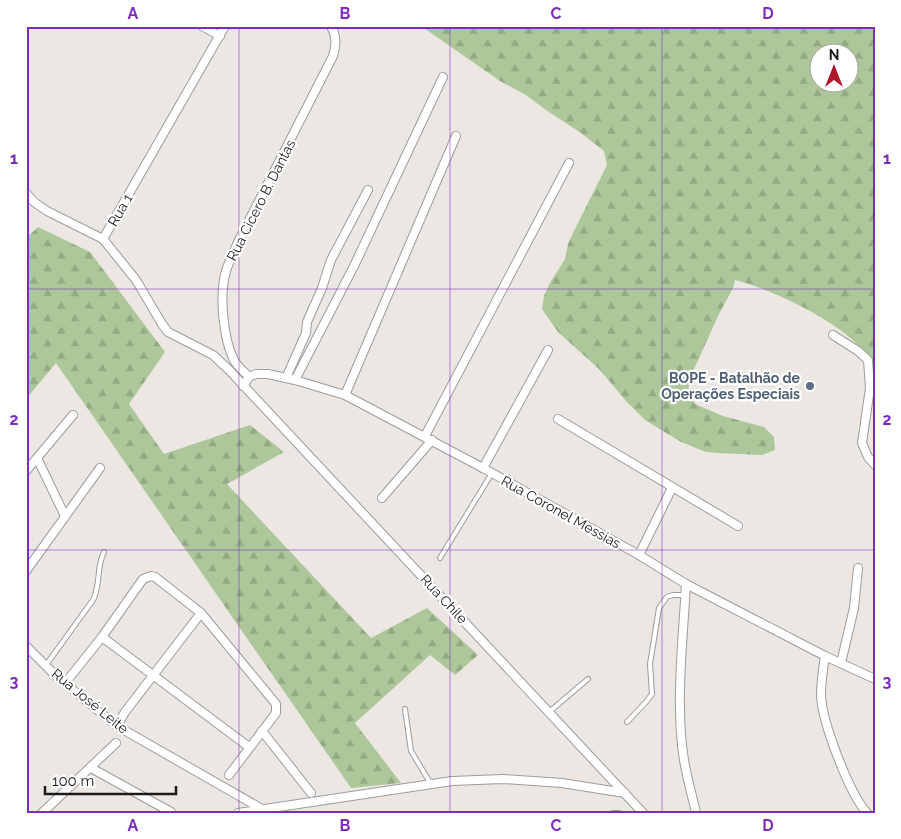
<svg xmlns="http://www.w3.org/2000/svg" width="901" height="839" font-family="Raleway,sans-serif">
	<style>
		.forest { fill: url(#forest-firs); fill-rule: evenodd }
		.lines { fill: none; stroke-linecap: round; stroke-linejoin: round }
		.lane-casing { stroke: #9c9c9c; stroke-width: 6 }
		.street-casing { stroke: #9c9c9c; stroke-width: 10 }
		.lane { stroke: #fff; stroke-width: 4 }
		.street { stroke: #fff; stroke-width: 8 }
		.grid { fill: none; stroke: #7b2cbf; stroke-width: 1; stroke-opacity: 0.55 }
		.service-dot { fill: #5c6f8a; stroke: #fff; stroke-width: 2 }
		.labels { text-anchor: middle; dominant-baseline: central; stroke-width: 4.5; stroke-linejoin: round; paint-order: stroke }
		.street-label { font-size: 14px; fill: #1b1b1b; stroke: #fff }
		.service-label { font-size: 14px; font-weight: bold; fill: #4e5e75; stroke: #fff; text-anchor: end }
		.neatline { fill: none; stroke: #7b2cbf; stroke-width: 2 }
		.grid-label { font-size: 16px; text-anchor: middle; font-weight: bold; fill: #7b2cbf }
	</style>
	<defs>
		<pattern id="forest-firs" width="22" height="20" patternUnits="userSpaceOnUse" patternTransform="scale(1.25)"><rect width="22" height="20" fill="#adc79a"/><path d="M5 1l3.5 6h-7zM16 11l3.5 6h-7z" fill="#94aa84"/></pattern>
	</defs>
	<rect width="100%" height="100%" fill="#ece7e2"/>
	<!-- forest -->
	<g class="forest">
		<path d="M421,26H875V374C872,366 870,357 863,350C838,321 772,289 735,280L733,288L719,314L690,378L688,392L695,404L723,416L764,427L774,437L775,450L762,455L720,453L706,452L681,442L645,420L626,401L599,369L558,332L542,309L544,296L550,283L565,259L568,244L574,231L607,165L604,151L581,133L546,110L526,95L500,81ZM818,52H848V82H818Z"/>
		<path d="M38,227L90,252L165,352L129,404L164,454L250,425L284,452L227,484L371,638L427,608L478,655L455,675L430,655L355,723L401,783L351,788L56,363L26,399V238Z"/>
	</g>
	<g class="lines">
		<!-- lane casing -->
		<g class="lane-casing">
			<g id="lane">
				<path d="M440,558L492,473"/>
				<path d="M46,665L93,600C101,585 96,567 104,552"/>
				<path d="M405,709L411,751L431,784"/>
				<path d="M549,712L588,679"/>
				<path d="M627,722L646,702L652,694L650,664L659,608L667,597L673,595H686"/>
				<path d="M613,813H619"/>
			</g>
		</g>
		<!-- street casing -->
		<g class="street-casing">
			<g id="street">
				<path d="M202,26L220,36"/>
				<path d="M26,193L34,202L47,211L103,239L136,280L162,324L168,332L213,355L229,370L643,813"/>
				<path d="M103,239L225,26"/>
				<path d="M833,335L858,351L868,360L870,388L862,443L868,457L875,465"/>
				<path d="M249,377C244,372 237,366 234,360C223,339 219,294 226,271C229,261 234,252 238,242L333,56C336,45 337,37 331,26"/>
				<path d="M286,378L306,333L307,322L322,288L331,260L368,190"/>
				<path d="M295,380L354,266L443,77"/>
				<path d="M243,386L249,377L256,374H268L295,380L345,395L483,468L639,555L686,584L825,656L875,679"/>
				<path d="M345,395L456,136"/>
				<path d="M558,419L738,526"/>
				<path d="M425,436L569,163"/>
				<path d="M37,458L65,516"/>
				<path d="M483,468L548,350"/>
				<path d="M26,471L73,415"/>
				<path d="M382,498L432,440"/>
				<path d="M639,555L672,488"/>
				<path d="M26,571L100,468"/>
				<path d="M686,584C683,640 675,705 684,760C687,778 692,795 696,813"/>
				<path d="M102,637L249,747"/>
				<path d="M26,646L57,677L117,726L262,809"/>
				<path d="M825,656C823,669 821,682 821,695C822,722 849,793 867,813"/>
				<path d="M841,663L854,608L858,568"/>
				<path d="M70,677L102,637L143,579L151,576L155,577L201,613L276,704V713L229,775"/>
				<path d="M117,726L125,712L201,613"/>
				<path d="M262,731L311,793"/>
				<path d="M91,768L171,812"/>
				<path d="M42,813L116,743"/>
				<path d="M238,813L452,781L503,779L562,783L625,793"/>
			</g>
		</g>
		<!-- lane -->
		<use href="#lane" class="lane"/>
		<!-- street -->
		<use href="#street" class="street"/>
	</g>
	<!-- grid -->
	<path class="grid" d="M239,26V813M450,26V813M662,26V813M26,289H875M26,550H875"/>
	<!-- markers -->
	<circle class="service-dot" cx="810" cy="386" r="5"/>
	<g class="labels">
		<!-- street labels -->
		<g class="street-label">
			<text transform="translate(261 200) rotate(-63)">Rua Cicero B. Dantas</text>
			<text transform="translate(120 210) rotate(-60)">Rua 1</text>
			<text transform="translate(561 512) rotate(29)">Rua Coronel Messias</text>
			<text transform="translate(444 599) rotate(47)">Rua Chile</text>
			<text transform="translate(90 701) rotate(39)">Rua José Leite</text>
		</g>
		<!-- service labels -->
		<g class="service-label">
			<text x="800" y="378">BOPE - Batalhão de<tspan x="800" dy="16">Operações Especiais</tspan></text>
		</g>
	</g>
	<!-- border -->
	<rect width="901" height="839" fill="none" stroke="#ffffff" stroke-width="55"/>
	<!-- north arrow -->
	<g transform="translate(834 68)"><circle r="24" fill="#ffffff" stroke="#a4a4a4"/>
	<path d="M0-4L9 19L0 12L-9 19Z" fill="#b21429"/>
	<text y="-8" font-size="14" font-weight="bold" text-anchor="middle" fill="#1b1b1b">N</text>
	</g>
	<!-- scale -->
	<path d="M45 786v8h131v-8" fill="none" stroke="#1b1b1b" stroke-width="2.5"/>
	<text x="52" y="786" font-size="15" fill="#1b1b1b" stroke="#ffffff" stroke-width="4" paint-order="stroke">100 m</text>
	<rect x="28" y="28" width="846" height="784" class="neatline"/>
	<g class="grid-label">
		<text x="133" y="19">A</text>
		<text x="345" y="19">B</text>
		<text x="556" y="19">C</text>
		<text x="768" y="19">D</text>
		<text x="14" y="164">1</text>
		<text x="887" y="164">1</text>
		<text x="14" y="425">2</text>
		<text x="887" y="425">2</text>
		<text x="14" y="687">3</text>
		<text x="887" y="687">3</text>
		<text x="133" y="831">A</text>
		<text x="345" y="831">B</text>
		<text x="556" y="831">C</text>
		<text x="768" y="831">D</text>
	</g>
</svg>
